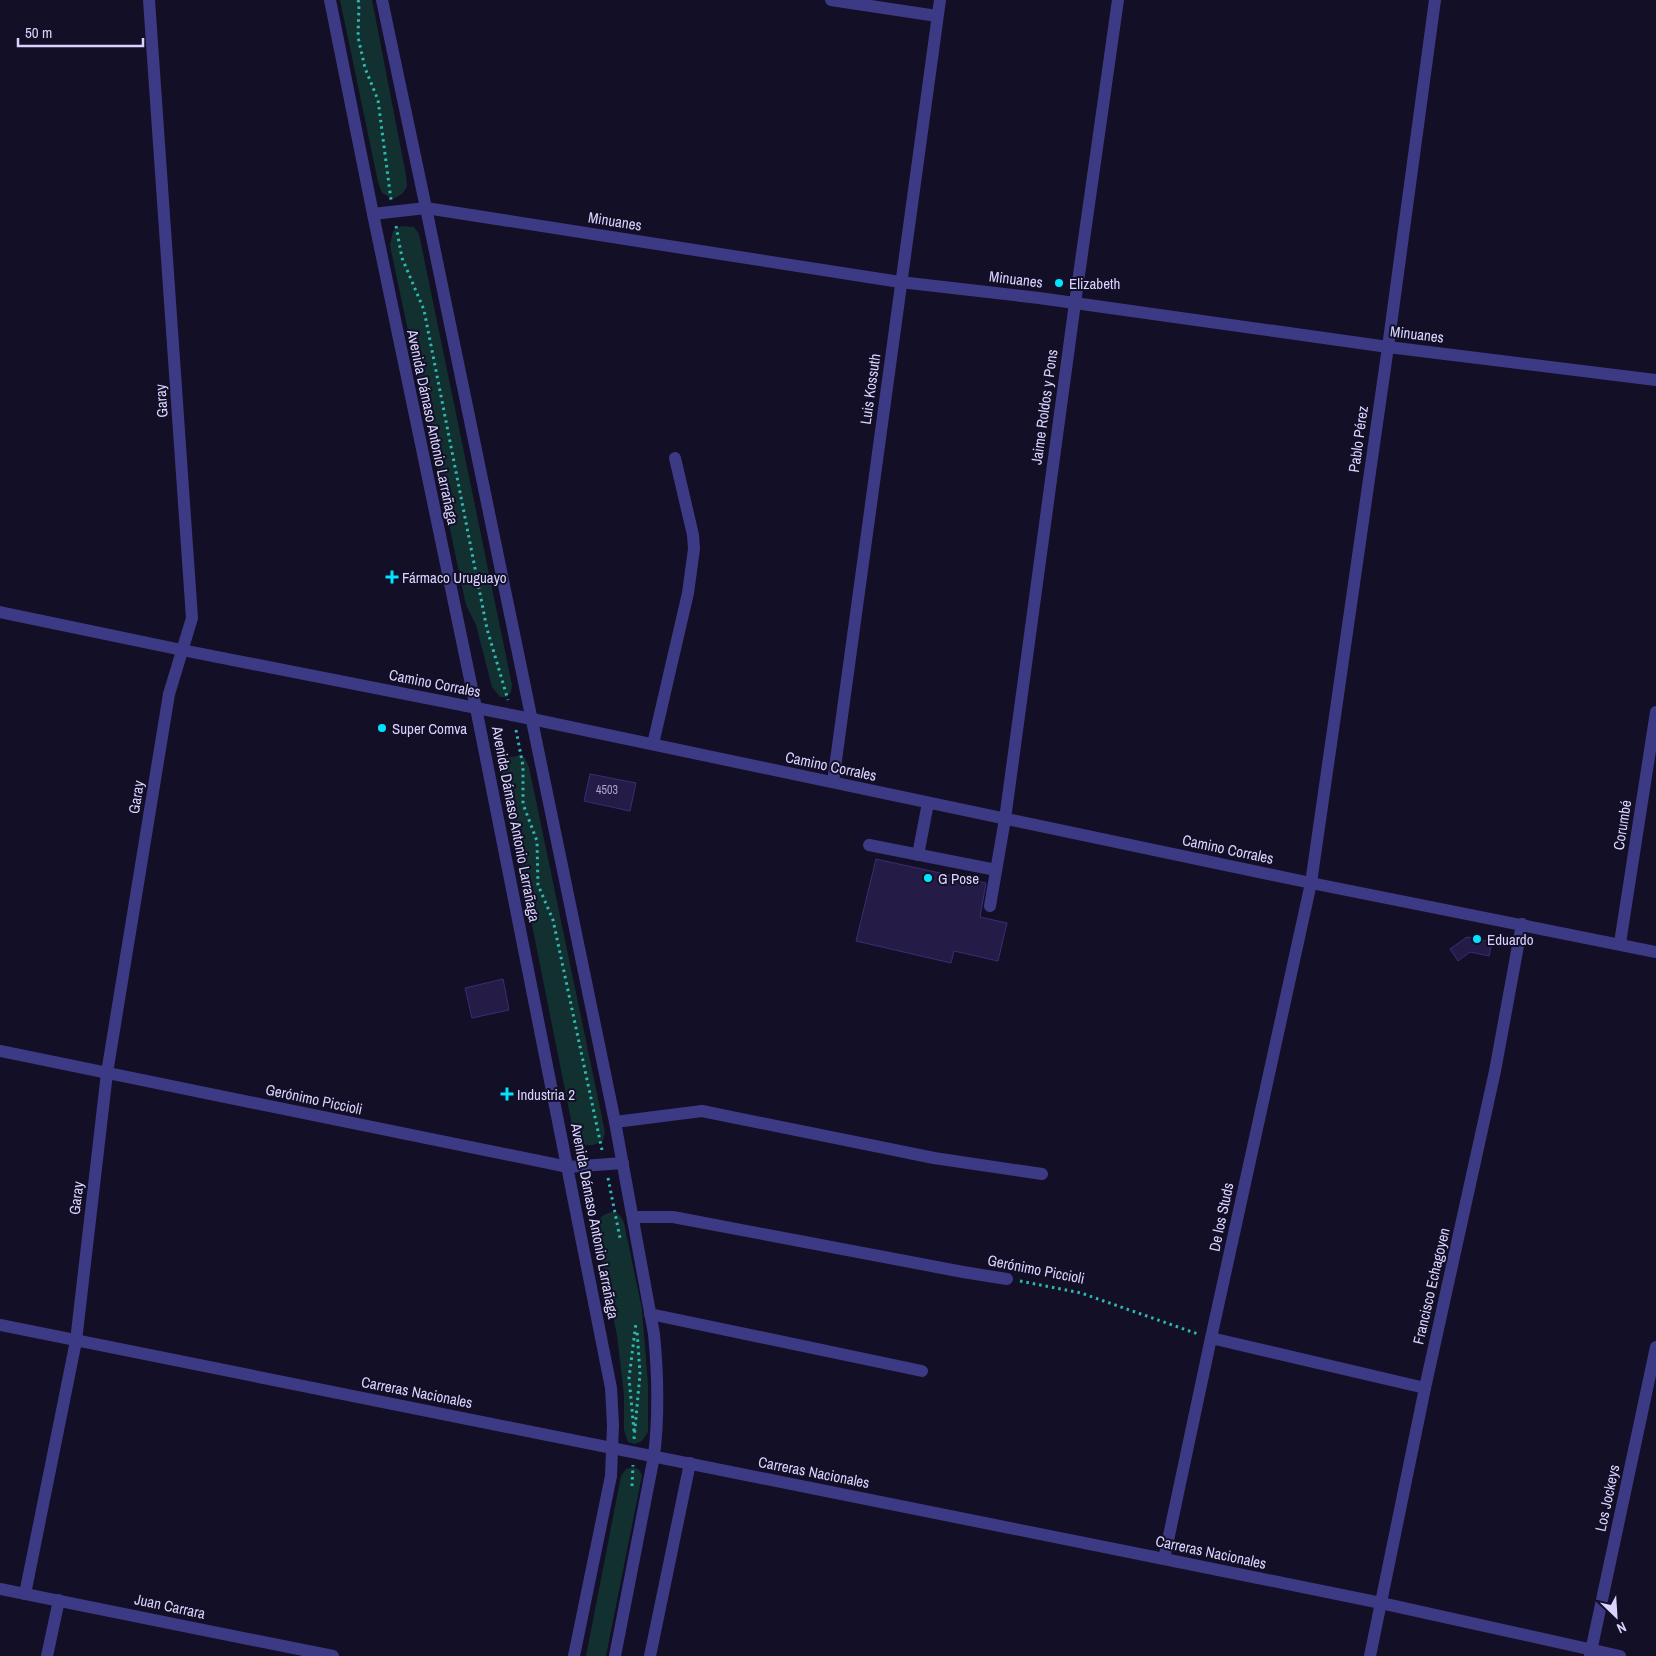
<svg xmlns="http://www.w3.org/2000/svg" width="1656" height="1656" font-family="'Archivo Narrow',sans-serif">
	<style>
		.green { fill: #12302f }
		.building { fill: #241b47; stroke: #3b2d73 }
		.lines { fill: none; stroke-linecap: round; stroke-linejoin: round }
		.path { stroke: #2fb8b0; stroke-width: 3; stroke-dasharray: 2.5 4; stroke-linecap: butt }
		.minor { stroke: #3d3a85; stroke-width: 12 }
		.poi-dot { fill: #00e5ff; stroke: #130f26; stroke-width: 2 }
		.labels { text-anchor: middle; dominant-baseline: central; stroke-width: 4; stroke-linejoin: round; paint-order: stroke }
		.number-label { font-size: 12px; fill: #aca6d1 }
		.street-label { font-size: 15px; fill: #d9d4ff; stroke: #130f26 }
		.poi-label { font-size: 15px; fill: #d9d4ff; stroke: #130f26; text-anchor: start }
	</style>
	<rect width="100%" height="100%" fill="#130f26"/>
	<!-- green -->
	<g class="green">
		<path d="M340,0H372L406,175L407,187L402,194L393,199L382,193L378,182Z"/>
		<path d="M401,226L414,227L419,234L512,685L511,692L507,697H500L492,687L476,625L466,605L392,255L390,245L393,231Z"/>
		<path d="M521,755L525,758L529,767L605,1132L603,1141C592,1147 580,1148 574,1135L500,765L501,761L507,758Z"/>
		<path d="M611,1212C619,1212 621,1216 624,1223L642,1309L648,1384V1432L642,1441L635,1444L628,1442L624,1430V1395L617,1335L595,1229C597,1219 602,1215 611,1212Z"/>
		<path d="M633,1467L639,1470L642,1475L606,1656H586L621,1476L626,1469Z"/>
	</g>
	<!-- building -->
	<g class="building">
		<path d="M590,774L636,783L630,811L584,801Z"/>
		<path d="M876,859L986,883L980,917L1007,923L998,961L954,951L951,963L856,941Z"/>
		<path d="M1467,937L1492,942L1489,956L1470,952L1458,961L1450,949Z"/>
		<path d="M503,979L509,1010L472,1018L465,988Z"/>
	</g>
	<g class="lines">
		<!-- path -->
		<g class="path">
			<path d="M358,0L359,3L358,37L365,68L378,100L391,200"/>
			<path d="M396,226L402,258L424,310L487,629L508,700"/>
			<path d="M516,730L523,766V804L537,841L538,885L553,920L602,1150"/>
			<path d="M608,1178L620,1238"/>
			<path d="M1020,1281L1081,1293L1198,1334"/>
			<path d="M634,1431L629,1378L636,1323"/>
			<path d="M634,1439L640,1374L637,1330"/>
			<path d="M632,1486L633,1465"/>
		</g>
		<!-- minor -->
		<g class="minor">
			<path d="M330,0L373,214L476,708L611,1388L613,1425L611,1476L574,1656"/>
			<path d="M382,0L426,208L615,1122L654,1334C658,1375 659,1415 654,1456L615,1656"/>
			<path d="M831,0L937,16"/>
			<path d="M373,214L426,208L900,282L1039,298L1388,347L1656,380"/>
			<path d="M0,612L182,650L532,719L1311,883L1656,952"/>
			<path d="M653,744L688,593L694,549L693,535L675,458"/>
			<path d="M833,782L940,0"/>
			<path d="M869,845L996,870"/>
			<path d="M918,855L928,803"/>
			<path d="M990,906L1005,819L1075,303L1118,0"/>
			<path d="M1620,943L1656,712"/>
			<path d="M0,1051L568,1167L623,1163"/>
			<path d="M615,1122L702,1111L934,1158L1042,1174"/>
			<path d="M633,1217H673L963,1272L1007,1279"/>
			<path d="M650,1314L922,1371"/>
			<path d="M0,1325L1164,1559L1381,1603L1620,1656"/>
			<path d="M1211,1338L1425,1388"/>
			<path d="M1164,1559L1211,1338L1311,883L1388,347L1435,0"/>
			<path d="M0,1589L333,1656"/>
			<path d="M25,1594L76,1341L107,1073L169,694L192,618L149,0"/>
			<path d="M47,1656L59,1600"/>
			<path d="M650,1656L690,1463"/>
			<path d="M1370,1656L1425,1388L1495,1071L1522,924"/>
			<path d="M1590,1656L1656,1347"/>
		</g>
	</g>
	<!-- markers -->
	<g class="poi-dot">
		<circle cx="1059" cy="283" r="5"/>
		<path d="M389.5 569.5h5v5h5v5h-5v5h-5v-5h-5v-5h5z"/>
		<circle cx="382" cy="728" r="5"/>
		<circle cx="928" cy="878" r="5"/>
		<circle cx="1477" cy="939" r="5"/>
		<path d="M504.5 1086.5h5v5h5v5h-5v5h-5v-5h-5v-5h5z"/>
	</g>
	<g class="labels">
		<!-- number labels -->
		<g class="number-label">
			<text x="607" y="790">4503</text>
		</g>
		<!-- street labels -->
		<g class="street-label">
			<text transform="translate(615 221) rotate(9)">Minuanes</text>
			<text transform="translate(1016 279) rotate(7)">Minuanes</text>
			<text transform="translate(1417 334) rotate(7)">Minuanes</text>
			<text transform="translate(870 389) rotate(-82)">Luis Kossuth</text>
			<text transform="translate(161 401) rotate(-94)">Garay</text>
			<text transform="translate(1044 407) rotate(-82)">Jaime Roldos y Pons</text>
			<text transform="translate(433 427) rotate(78)">Avenida Dámaso Antonio Larrañaga</text>
			<text transform="translate(1358 439) rotate(-82)">Pablo Pérez</text>
			<text transform="translate(435 683) rotate(11)">Camino Corrales</text>
			<text transform="translate(831 766) rotate(12)">Camino Corrales</text>
			<text transform="translate(136 797) rotate(-81)">Garay</text>
			<text transform="translate(516 824) rotate(79)">Avenida Dámaso Antonio Larrañaga</text>
			<text transform="translate(1622 825) rotate(-81)">Corumbé</text>
			<text transform="translate(1228 849) rotate(12)">Camino Corrales</text>
			<text transform="translate(314 1099) rotate(12)">Gerónimo Piccioli</text>
			<text transform="translate(76 1198) rotate(-83)">Garay</text>
			<text transform="translate(1221 1217) rotate(-78)">De los Studs</text>
			<text transform="translate(595 1221) rotate(79)">Avenida Dámaso Antonio Larrañaga</text>
			<text transform="translate(1036 1269) rotate(11)">Gerónimo Piccioli</text>
			<text transform="translate(1431 1286) rotate(-77)">Francisco Echagoyen</text>
			<text transform="translate(417 1392) rotate(11)">Carreras Nacionales</text>
			<text transform="translate(814 1472) rotate(11)">Carreras Nacionales</text>
			<text transform="translate(1607 1498) rotate(-78)">Los Jockeys</text>
			<text transform="translate(1211 1552) rotate(12)">Carreras Nacionales</text>
			<text transform="translate(170 1606) rotate(12)">Juan Carrara</text>
		</g>
		<!-- poi labels -->
		<g class="poi-label">
			<text x="1069" y="283">Elizabeth</text>
			<text x="402" y="577">Fármaco Uruguayo</text>
			<text x="392" y="728">Super Comva</text>
			<text x="938" y="878">G Pose</text>
			<text x="1487" y="939">Eduardo</text>
			<text x="517" y="1094">Industria 2</text>
		</g>
	</g>
	<!-- north arrow -->
	<g transform="translate(1616 1616) rotate(155)" stroke="#130f26" stroke-width="4" paint-order="stroke">
	<path d="M0-4L9 19L0 12L-9 19Z" fill="#d9d4ff"/>
	<text y="-8" font-size="14" font-weight="bold" text-anchor="middle" fill="#d9d4ff">N</text>
	</g>
	<!-- scale -->
	<path d="M18 38v8h125v-8" fill="none" stroke="#d9d4ff" stroke-width="2.5"/>
	<text x="25" y="38" font-size="15" fill="#d9d4ff" stroke="#130f26" stroke-width="4" paint-order="stroke">50 m</text>
</svg>
